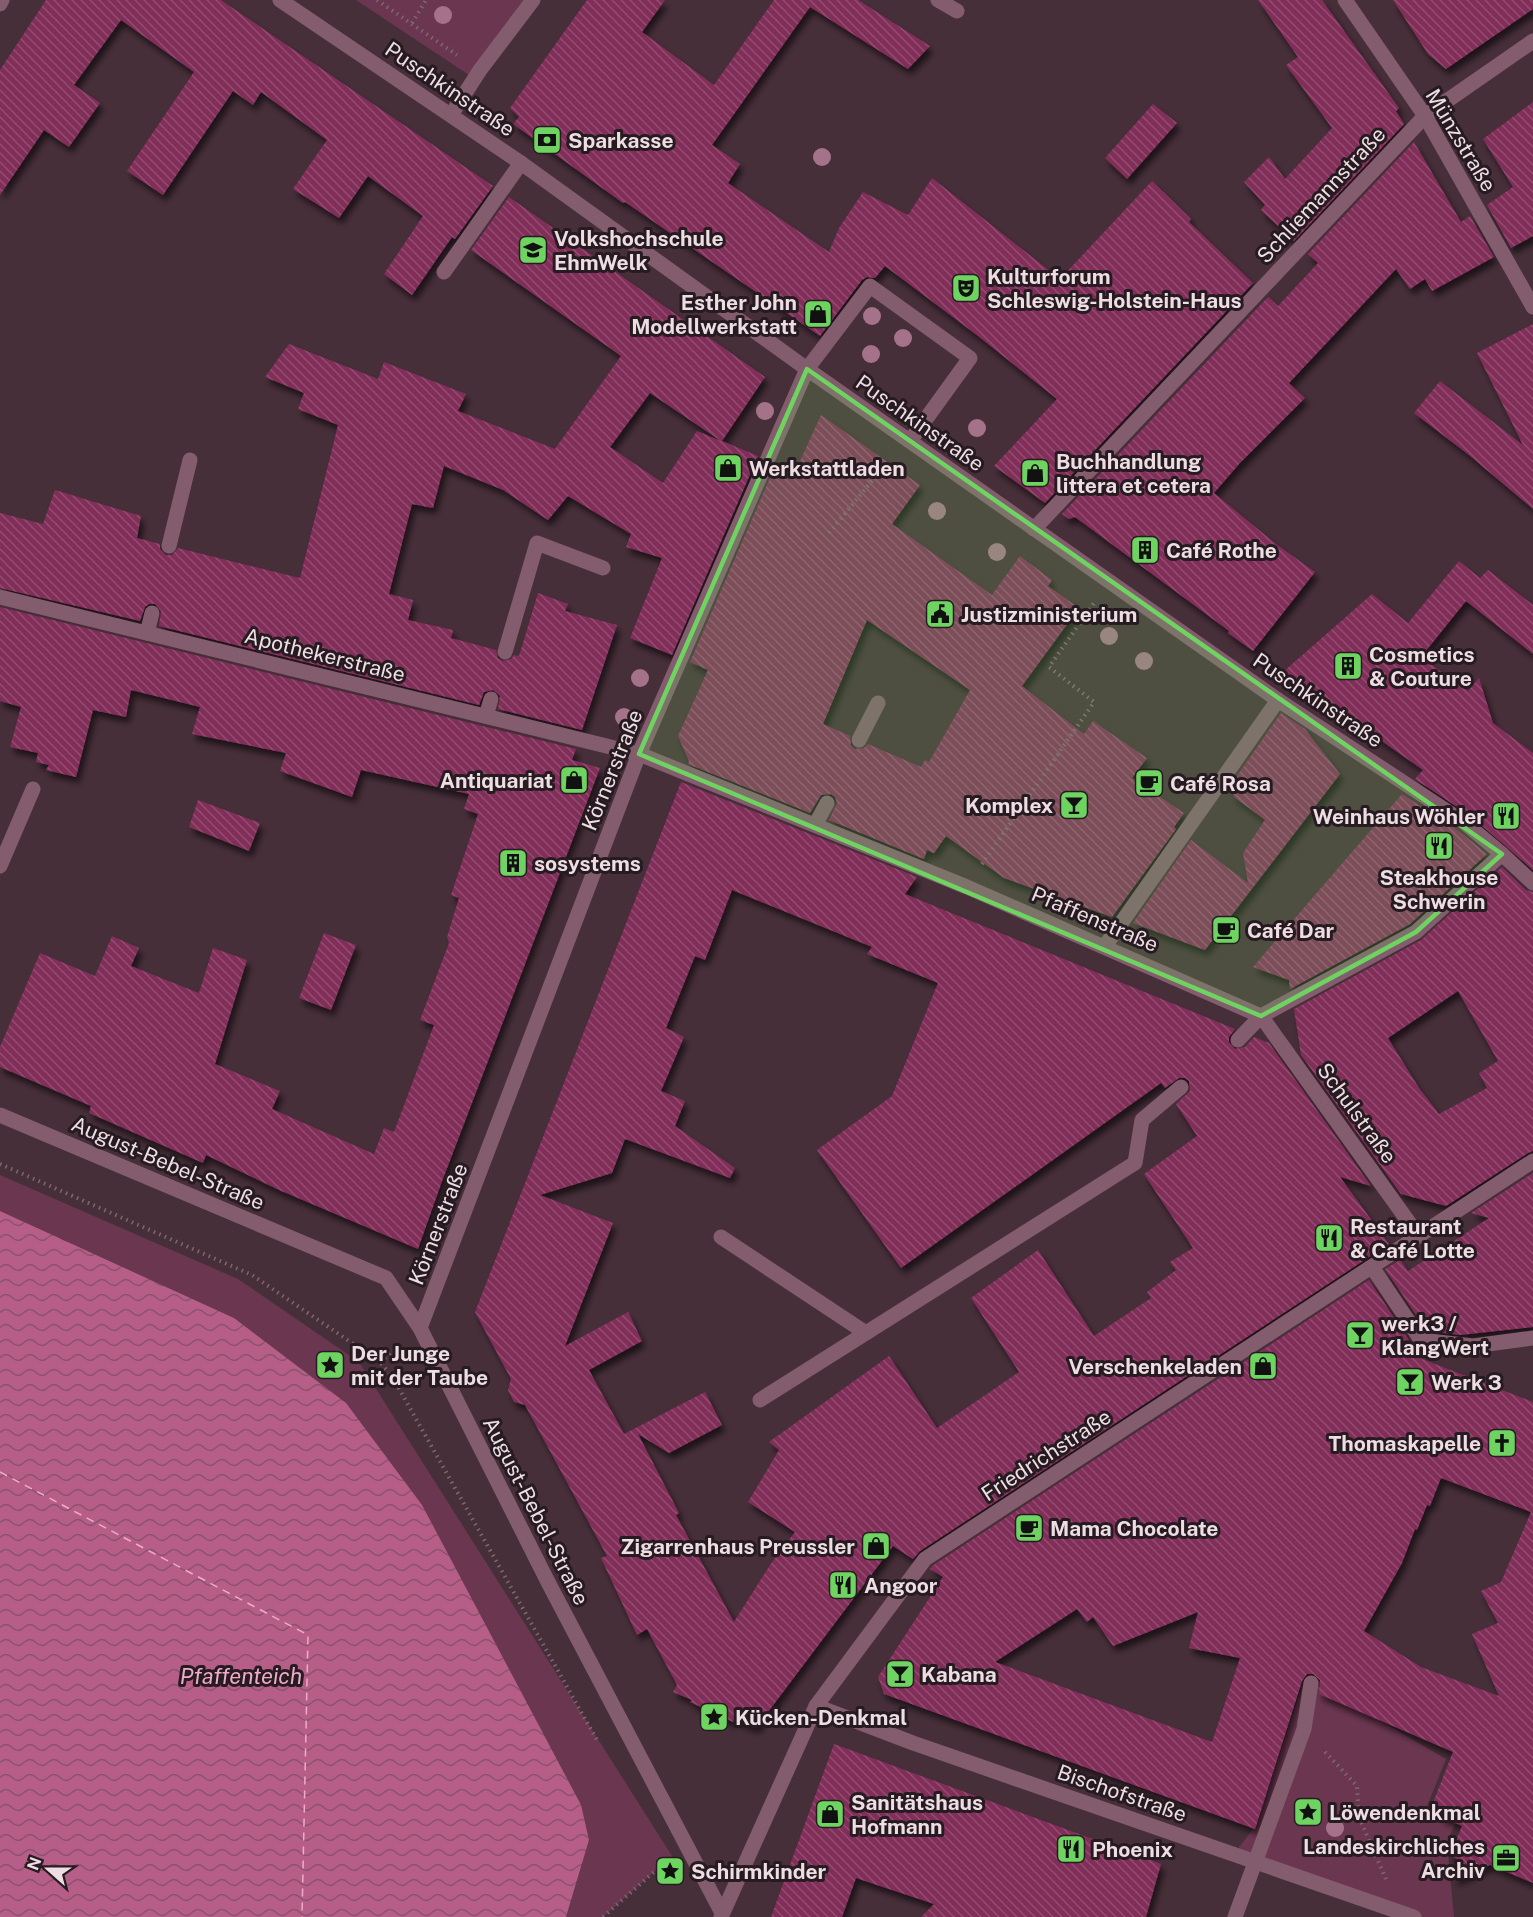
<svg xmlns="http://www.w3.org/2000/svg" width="1533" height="1917" font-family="'Public Sans',sans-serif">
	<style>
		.green { fill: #6b3750 }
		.water { fill: url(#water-waves) }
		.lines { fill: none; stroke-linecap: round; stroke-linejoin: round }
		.ferry { stroke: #f1aac9; stroke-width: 1.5; stroke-dasharray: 8 6; stroke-linecap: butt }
		.building { fill: url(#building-back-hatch); fill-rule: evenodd; filter: url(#shadow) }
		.path { stroke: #7d6771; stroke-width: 4; stroke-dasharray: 1.5 4.5; stroke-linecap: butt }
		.service { stroke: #835c6d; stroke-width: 15 }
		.pedestrian { stroke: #835c6d; stroke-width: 15 }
		.minor { stroke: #835c6d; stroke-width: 15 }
		.tree { fill: #a57389 }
		.marked { fill: #6ed361; fill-opacity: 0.2; stroke: #6ed361; stroke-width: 4.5; stroke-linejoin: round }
		.labels { text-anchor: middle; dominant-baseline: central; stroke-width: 6; stroke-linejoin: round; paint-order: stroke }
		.street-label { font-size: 21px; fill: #eedee4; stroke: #261b20 }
		.poi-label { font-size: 21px; font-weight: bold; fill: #eedee4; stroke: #261b20; text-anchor: start }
		.water-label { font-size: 22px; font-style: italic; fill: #f1aac9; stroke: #261b20 }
	</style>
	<defs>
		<pattern id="water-waves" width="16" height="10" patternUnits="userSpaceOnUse" patternTransform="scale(1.5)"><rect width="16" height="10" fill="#b65e88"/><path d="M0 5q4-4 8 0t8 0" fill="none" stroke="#8a536d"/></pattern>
		<pattern id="building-back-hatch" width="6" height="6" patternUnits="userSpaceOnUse" patternTransform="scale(1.5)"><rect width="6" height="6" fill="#812e59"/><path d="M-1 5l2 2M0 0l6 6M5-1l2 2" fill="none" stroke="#934c71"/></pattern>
		<filter id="shadow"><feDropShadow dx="3.5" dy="6" stdDeviation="3" flood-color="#0009"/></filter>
	</defs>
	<rect width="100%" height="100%" fill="#472f3a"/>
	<!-- green -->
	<g class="green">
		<path d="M356,0H533L475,79Z"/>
		<path d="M0,1175L238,1279L359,1362L672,1856L603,1917H566L589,1840L234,1318L0,1211Z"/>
		<path d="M1304,1680L1329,1691L1446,1759L1427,1806L1457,1819L1447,1843L1454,1917H1414L1234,1854L1256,1825Z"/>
	</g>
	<!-- water -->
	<path class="water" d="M0,1211L234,1318L346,1403L422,1505L581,1805L589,1840L566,1917H0Z"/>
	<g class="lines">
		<!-- ferry -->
		<path class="ferry" d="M0,1472L308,1635L302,1917"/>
	</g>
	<!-- building -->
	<g class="building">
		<path d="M46,0H221L493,186L455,239L452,237L412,295L384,274L423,216L368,176L339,218L293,189L327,140L261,92L253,105L233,91L163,195L127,171L194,72L121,20L74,85L100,103L69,147L44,130L0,195V70Z"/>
		<path d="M587,0H665L642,32L714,85L774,0H858L930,46L908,69L810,7L712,145L740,164L728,183L829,252L839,228L863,192L908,215L932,178L1060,279L1152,181L1191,219L1189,222L1253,283L1045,503L994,466L1057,399L978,336L885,266L875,278L867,277L862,280L820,336L625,202L623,203L513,124L519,117L510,108Z"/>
		<path d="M1258,0H1322L1399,108L1396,111L1404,124L1294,241L1261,210L1265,205L1244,182L1269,157L1285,179L1332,128L1286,65L1298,57Z"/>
		<path d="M1393,0H1533V9L1446,69L1428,54Z"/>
		<path d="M1533,102V236L1511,248L1487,205L1513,187L1483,139Z"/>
		<path d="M1153,104L1177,123L1127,179L1105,158Z"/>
		<path d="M1414,142L1461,222L1470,216L1494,257L1432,291L1425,279L1410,289L1396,269L1289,383L1305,398L1240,463L1214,493L1276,544L1315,572L1253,651L1228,633L1229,631L1075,517L1069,519L1062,514L1268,297L1278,306L1318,263L1308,254Z"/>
		<path d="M509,197L765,377L722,441L758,456L672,655L630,638L662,558L626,547L631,534L568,496L548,520L503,490L444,466L433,508L412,504L389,594L413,600L408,620L453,630L451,638L496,650L498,658L503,661L511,659L514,655L519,656L538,593L568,604L565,611L617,625L582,730L498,709L500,696L493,690L484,692L479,705L159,626L161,611L155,604H149L145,607L140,621L0,588V513L43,524L55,490L141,516L137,538L160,544V549L166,555H172L178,548L300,578L338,425L298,409L304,393L265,377L289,344L378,379L384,362L466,394L458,411L555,449L621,356L471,250ZM650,393L721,441L697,431L663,483L610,447Z"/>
		<path d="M1533,324V509L1469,455L1414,413L1440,381L1523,445L1477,353Z"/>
		<path d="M821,415L920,485L892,524L992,595L1020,556L1052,580L1048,586L1079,608L1022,686L1084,734L1093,721L1147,758L1132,778L1184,813L1174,827L1176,829L1112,917L1004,878L946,836L934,853L927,850L924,859L829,820L837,803L835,797L831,794L821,795L810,813L688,764L689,761L678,736L708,670L690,662L776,464L795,472ZM867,620L970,690L929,762L925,760L921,767L868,744L864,748L855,749L851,745L850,736L823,724Z"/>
		<path d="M1459,561L1480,578L1488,570L1533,605V654L1466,601L1421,657L1468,691L1479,678L1493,723L1533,753V870L1471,816L1415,779L1423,770L1283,672L1372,594L1408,623Z"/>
		<path d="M0,607L576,749L572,760L600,768L441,1184L418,1249L279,1190L206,1155L203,1163L89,1113L91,1106L0,1067V1047L40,953L95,976L112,936L139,948L131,966L199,993L213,948L247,960L215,1064L280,1091L272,1109L374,1154L384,1128L394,1132L434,1025L420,1020L449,943L447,937L459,898L451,895L478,814L464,809L469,794L361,770L352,797L280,771L286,753L192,734L200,707L131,690L126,717L93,710L76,777L46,770L49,765L36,762L38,753L10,747L21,707L0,701Z"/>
		<path d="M1281,713L1305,729L1340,774L1205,950L1133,923L1191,840L1248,883L1243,853L1265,820L1234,797L1232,783Z"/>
		<path d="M681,782L917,877L905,894L1235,1029L1229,1037V1042L1235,1049L1245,1047L1254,1037L1269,1043L1371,1186L1340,1177L1389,1244L920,1551L913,1559L893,1546L756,1728L735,1719L733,1722L690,1702L692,1700L673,1692L677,1685L647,1629L637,1635L601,1558L607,1556L525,1405L514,1402L508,1390L511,1379L475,1312ZM732,890L872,947L867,954L938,983L892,1096L817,1150L901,1268L1161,1083L1165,1088L1179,1078H1185L1189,1081L1190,1091L1176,1104L1197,1136L1144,1174L1193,1248L1170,1262L1176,1270L1147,1292L1151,1298L1094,1336L1038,1250L971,1298L1019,1372L937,1428L889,1356L769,1442L779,1450L748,1502L795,1532L770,1565L734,1622L676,1515L679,1513L638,1434L669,1453L722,1425L705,1392L624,1434L589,1370L642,1341L628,1312L565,1346L613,1223L540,1195L612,1173L625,1139L730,1178L735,1168L675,1126L685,1101L661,1091L684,1037L666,1028L695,956L705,960Z"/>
		<path d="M1402,794L1459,831L1487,854L1410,924L1290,989L1289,980L1253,967Z"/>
		<path d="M198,800L260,823L249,851L189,827Z"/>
		<path d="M1502,867L1526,890L1533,892V1151L1528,1153L1446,1206L1401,1194L1301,1055L1294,1009L1421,940ZM1458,991L1498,1061L1479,1073L1487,1088L1439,1114L1419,1088L1388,1038Z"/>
		<path d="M324,933L356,945L331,1010L299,998Z"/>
		<path d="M1533,1173V1327L1460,1335L1427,1331L1385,1269L1400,1260L1408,1271L1489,1218L1471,1213Z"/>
		<path d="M1369,1280L1409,1340L1381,1343L1533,1402V1883L1490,1865L1453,1881L1460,1861L1450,1855L1462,1826L1439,1816L1443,1809L1432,1805L1453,1752L1319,1694L1320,1680L1313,1674H1307L1302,1681L1255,1829L884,1694L878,1677L943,1577L930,1569L932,1566ZM1441,1478L1531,1512L1501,1582L1481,1591L1498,1623L1472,1634L1499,1696L1421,1667L1364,1631L1402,1563L1415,1529L1417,1530L1427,1505L1430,1506ZM1077,1609L1087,1622L1093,1617L1113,1646L1198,1612L1189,1648L1240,1658L1212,1742L995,1662Z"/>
		<path d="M834,1744L1161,1864L1146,1917H921L934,1904L856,1878L842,1917H771Z"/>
	</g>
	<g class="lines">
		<!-- path -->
		<g class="path">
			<path d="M377,0L457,55"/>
			<path d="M412,23L426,0"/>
			<path d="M829,533L889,460"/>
			<path d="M982,864L1094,702L1049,667L1094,603"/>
			<path d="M0,1164L252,1275L380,1362L393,1378L597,1740"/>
			<path d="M380,1362L400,1345"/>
			<path d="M1325,1752L1357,1786L1359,1817L1386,1879"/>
			<path d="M603,1917L664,1863"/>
		</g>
		<!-- service -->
		<g class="service">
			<path d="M938,0L957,11"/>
			<path d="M444,272L521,163"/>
			<path d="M807,369L870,286L970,358L910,441"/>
			<path d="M169,546L190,460"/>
			<path d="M147,633L152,613"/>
			<path d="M505,652L537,543L603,568"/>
			<path d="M486,716L491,699"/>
			<path d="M859,740L878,703"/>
			<path d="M815,825L827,803"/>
			<path d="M0,866L33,789"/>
			<path d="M1105,946L1278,700"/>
			<path d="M1238,1040L1261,1016"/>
			<path d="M721,1237L866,1333"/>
			<path d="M760,1400L1135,1163L1142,1120L1181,1087"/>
			<path d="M1235,1917L1304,1729L1311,1683"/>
		</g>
		<!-- pedestrian -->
		<path class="pedestrian" d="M1261,1016L1416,932L1502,854"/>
		<!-- minor -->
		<g class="minor">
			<path d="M280,0L521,163L807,369L1278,700L1465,823L1502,854L1533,883"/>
			<path d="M1345,0L1425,116L1533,307"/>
			<path d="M0,4L2,0"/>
			<path d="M451,115L480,70L533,0"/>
			<path d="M1034,529L1425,116L1533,41"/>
			<path d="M0,597L639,754L967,887L1261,1016L1418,1235"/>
			<path d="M0,1115L386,1278L420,1328L548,1582L722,1913"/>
			<path d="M1372,1267L1421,1340L1473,1346L1533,1338"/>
			<path d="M420,1328L639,754L807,369"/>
			<path d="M816,1706L913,1743L1414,1917"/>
			<path d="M721,1917L816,1706L925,1559L1533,1161"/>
		</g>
	</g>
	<!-- trees -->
	<g class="tree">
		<circle cx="443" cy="15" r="9"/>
		<circle cx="822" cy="157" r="9"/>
		<circle cx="872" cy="316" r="9"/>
		<circle cx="903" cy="338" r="9"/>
		<circle cx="871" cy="354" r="9"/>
		<circle cx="765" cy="411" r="9"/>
		<circle cx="977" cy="428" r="9"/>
		<circle cx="937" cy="511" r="9"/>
		<circle cx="997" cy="552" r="9"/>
		<circle cx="1109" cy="636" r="9"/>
		<circle cx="1144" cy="661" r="9"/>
		<circle cx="640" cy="678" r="9"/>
		<circle cx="624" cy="717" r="9"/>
		<circle cx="1335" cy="1828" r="9"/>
	</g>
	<!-- marked area -->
	<path class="marked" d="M807,369L1502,854L1416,932L1261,1016L639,754Z"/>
	<!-- icons -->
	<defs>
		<g id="bank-square" transform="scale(1.5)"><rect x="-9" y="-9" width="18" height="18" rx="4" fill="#6ed361" stroke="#261b20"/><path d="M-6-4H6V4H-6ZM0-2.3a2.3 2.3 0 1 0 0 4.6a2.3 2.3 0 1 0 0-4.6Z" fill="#111"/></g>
		<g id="university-square" transform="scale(1.5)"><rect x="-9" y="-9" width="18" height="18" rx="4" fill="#6ed361" stroke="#261b20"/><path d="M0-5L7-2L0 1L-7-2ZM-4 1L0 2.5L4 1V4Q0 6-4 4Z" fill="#111"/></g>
		<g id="theatre-square" transform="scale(1.5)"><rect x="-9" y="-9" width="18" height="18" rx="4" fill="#6ed361" stroke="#261b20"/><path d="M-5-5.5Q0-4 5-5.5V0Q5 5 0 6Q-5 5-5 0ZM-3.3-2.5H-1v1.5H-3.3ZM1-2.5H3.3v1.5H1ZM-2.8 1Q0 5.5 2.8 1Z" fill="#111"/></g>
		<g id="shop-square" transform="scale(1.5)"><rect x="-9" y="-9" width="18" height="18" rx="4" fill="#6ed361" stroke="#261b20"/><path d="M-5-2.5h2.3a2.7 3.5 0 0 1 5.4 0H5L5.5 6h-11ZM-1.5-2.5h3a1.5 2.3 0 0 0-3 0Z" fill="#111"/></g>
		<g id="building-square" transform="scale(1.5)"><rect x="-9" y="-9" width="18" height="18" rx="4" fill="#6ed361" stroke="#261b20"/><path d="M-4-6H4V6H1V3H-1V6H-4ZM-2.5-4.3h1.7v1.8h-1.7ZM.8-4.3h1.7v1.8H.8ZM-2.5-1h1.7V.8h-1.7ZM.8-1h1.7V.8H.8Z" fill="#111"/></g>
		<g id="civic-square" transform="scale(1.5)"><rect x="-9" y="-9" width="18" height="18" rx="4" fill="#6ed361" stroke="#261b20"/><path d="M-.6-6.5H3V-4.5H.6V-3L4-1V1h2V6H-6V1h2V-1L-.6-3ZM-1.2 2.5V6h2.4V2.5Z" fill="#111"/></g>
		<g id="cafe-square" transform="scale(1.5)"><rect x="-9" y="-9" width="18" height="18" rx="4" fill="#6ed361" stroke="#261b20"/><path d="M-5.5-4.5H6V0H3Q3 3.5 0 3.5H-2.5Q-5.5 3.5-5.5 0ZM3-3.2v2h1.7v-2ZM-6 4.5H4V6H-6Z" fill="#111"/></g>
		<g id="bar-square" transform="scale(1.5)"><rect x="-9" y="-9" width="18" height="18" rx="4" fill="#6ed361" stroke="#261b20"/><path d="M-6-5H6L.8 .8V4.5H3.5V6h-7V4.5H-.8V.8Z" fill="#111"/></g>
		<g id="restaurant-square" transform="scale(1.5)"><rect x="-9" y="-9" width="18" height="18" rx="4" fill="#6ed361" stroke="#261b20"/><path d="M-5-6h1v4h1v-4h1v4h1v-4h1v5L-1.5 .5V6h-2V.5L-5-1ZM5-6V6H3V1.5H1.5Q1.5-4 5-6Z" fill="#111"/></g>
		<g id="sight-square" transform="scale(1.5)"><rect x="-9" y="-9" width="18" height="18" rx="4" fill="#6ed361" stroke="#261b20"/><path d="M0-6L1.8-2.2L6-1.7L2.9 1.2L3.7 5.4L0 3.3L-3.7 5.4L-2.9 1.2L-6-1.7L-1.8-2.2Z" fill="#111"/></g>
		<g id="church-square" transform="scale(1.5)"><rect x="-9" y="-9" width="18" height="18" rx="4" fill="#6ed361" stroke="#261b20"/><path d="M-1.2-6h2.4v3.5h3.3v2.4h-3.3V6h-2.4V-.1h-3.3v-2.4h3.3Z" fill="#111"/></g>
		<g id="office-square" transform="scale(1.5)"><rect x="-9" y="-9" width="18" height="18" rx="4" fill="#6ed361" stroke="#261b20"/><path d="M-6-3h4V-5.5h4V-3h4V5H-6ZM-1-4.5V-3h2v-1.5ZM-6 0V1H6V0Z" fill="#111"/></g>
	</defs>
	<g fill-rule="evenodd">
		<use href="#bank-square" x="547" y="140"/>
		<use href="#university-square" x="533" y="250"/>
		<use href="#theatre-square" x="966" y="288"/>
		<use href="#shop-square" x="818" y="314"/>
		<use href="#shop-square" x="728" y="468"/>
		<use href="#shop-square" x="1035" y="473"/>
		<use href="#building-square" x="1145" y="550"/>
		<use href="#civic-square" x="940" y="614"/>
		<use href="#building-square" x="1348" y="666"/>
		<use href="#shop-square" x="574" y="780"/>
		<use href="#cafe-square" x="1149" y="783"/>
		<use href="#bar-square" x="1074" y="805"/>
		<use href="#restaurant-square" x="1506" y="816"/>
		<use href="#restaurant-square" x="1439" y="846"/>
		<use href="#building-square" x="513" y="863"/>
		<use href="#cafe-square" x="1226" y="930"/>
		<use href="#restaurant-square" x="1329" y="1238"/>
		<use href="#bar-square" x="1360" y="1335"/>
		<use href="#sight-square" x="330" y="1365"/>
		<use href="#shop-square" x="1263" y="1366"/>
		<use href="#bar-square" x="1410" y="1382"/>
		<use href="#church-square" x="1502" y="1443"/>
		<use href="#cafe-square" x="1029" y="1528"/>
		<use href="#shop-square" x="876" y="1546"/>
		<use href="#restaurant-square" x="843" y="1585"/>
		<use href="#bar-square" x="900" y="1674"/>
		<use href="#sight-square" x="714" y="1717"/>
		<use href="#sight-square" x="1308" y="1812"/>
		<use href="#shop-square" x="830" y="1814"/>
		<use href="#restaurant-square" x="1071" y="1849"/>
		<use href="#office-square" x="1506" y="1858"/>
		<use href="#sight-square" x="670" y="1871"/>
	</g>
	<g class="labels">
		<!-- street labels -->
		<g class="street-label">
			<text transform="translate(450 89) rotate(34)">Puschkinstraße</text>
			<text transform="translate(1461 140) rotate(59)">Münzstraße</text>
			<text transform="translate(1321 195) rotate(-47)">Schliemannstraße</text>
			<text transform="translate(920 423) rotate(35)">Puschkinstraße</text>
			<text transform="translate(325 655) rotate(14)">Apothekerstraße</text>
			<text transform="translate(1318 700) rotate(34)">Puschkinstraße</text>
			<text transform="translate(612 770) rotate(-68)">Körnerstraße</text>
			<text transform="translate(1095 919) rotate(23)">Pfaffenstraße</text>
			<text transform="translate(1357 1113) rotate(54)">Schulstraße</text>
			<text transform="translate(168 1163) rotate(23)">August-Bebel-Straße</text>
			<text transform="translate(438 1224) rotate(-69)">Körnerstraße</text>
			<text transform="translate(1046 1455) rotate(-33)">Friedrichstraße</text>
			<text transform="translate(536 1511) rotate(63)">August-Bebel-Straße</text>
			<text transform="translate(1122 1793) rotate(19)">Bischofstraße</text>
		</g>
		<!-- poi labels -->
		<g class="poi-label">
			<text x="568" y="140">Sparkasse</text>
			<text x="554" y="238">Volkshochschule<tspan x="554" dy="24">EhmWelk</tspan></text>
			<text x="987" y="276">Kulturforum<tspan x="987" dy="24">Schleswig-Holstein-Haus</tspan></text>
			<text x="797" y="302" text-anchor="end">Esther John<tspan x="797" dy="24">Modellwerkstatt</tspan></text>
			<text x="1056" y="461">Buchhandlung<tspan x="1056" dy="24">littera et cetera</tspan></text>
			<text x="749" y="468">Werkstattladen</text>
			<text x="1166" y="550">Café Rothe</text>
			<text x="961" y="614">Justizministerium</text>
			<text x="1369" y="654">Cosmetics<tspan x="1369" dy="24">&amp; Couture</tspan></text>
			<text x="553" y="780" text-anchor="end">Antiquariat</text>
			<text x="1170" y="783">Café Rosa</text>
			<text x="1053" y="805" text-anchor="end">Komplex</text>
			<text x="1485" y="816" text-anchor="end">Weinhaus Wöhler</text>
			<text x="534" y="863">sosystems</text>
			<text x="1439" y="877" text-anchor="middle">Steakhouse<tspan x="1439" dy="24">Schwerin</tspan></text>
			<text x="1247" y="930">Café Dar</text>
			<text x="1350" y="1226">Restaurant<tspan x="1350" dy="24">&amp; Café Lotte</tspan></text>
			<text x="1381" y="1323">werk3 /<tspan x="1381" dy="24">KlangWert</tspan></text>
			<text x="351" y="1353">Der Junge<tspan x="351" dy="24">mit der Taube</tspan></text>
			<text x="1242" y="1366" text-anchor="end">Verschenkeladen</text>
			<text x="1431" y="1382">Werk 3</text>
			<text x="1481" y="1443" text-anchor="end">Thomaskapelle</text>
			<text x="1050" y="1528">Mama Chocolate</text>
			<text x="855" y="1546" text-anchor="end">Zigarrenhaus Preussler</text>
			<text x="864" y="1585">Angoor</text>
			<text x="921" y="1674">Kabana</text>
			<text x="735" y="1717">Kücken-Denkmal</text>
			<text x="851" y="1802">Sanitätshaus<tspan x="851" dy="24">Hofmann</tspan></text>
			<text x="1329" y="1812">Löwendenkmal</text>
			<text x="1485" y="1846" text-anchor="end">Landeskirchliches<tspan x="1485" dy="24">Archiv</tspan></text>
			<text x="1092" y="1849">Phoenix</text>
			<text x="691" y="1871">Schirmkinder</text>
		</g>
		<!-- water labels -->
		<g class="water-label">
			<text x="241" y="1676">Pfaffenteich</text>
		</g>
	</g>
	<!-- north arrow -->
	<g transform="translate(48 1869) rotate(291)" stroke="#261b20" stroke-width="4.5" paint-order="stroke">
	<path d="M0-4.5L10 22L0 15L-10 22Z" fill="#eedee4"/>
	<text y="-9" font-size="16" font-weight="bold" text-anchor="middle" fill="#eedee4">N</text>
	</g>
</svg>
